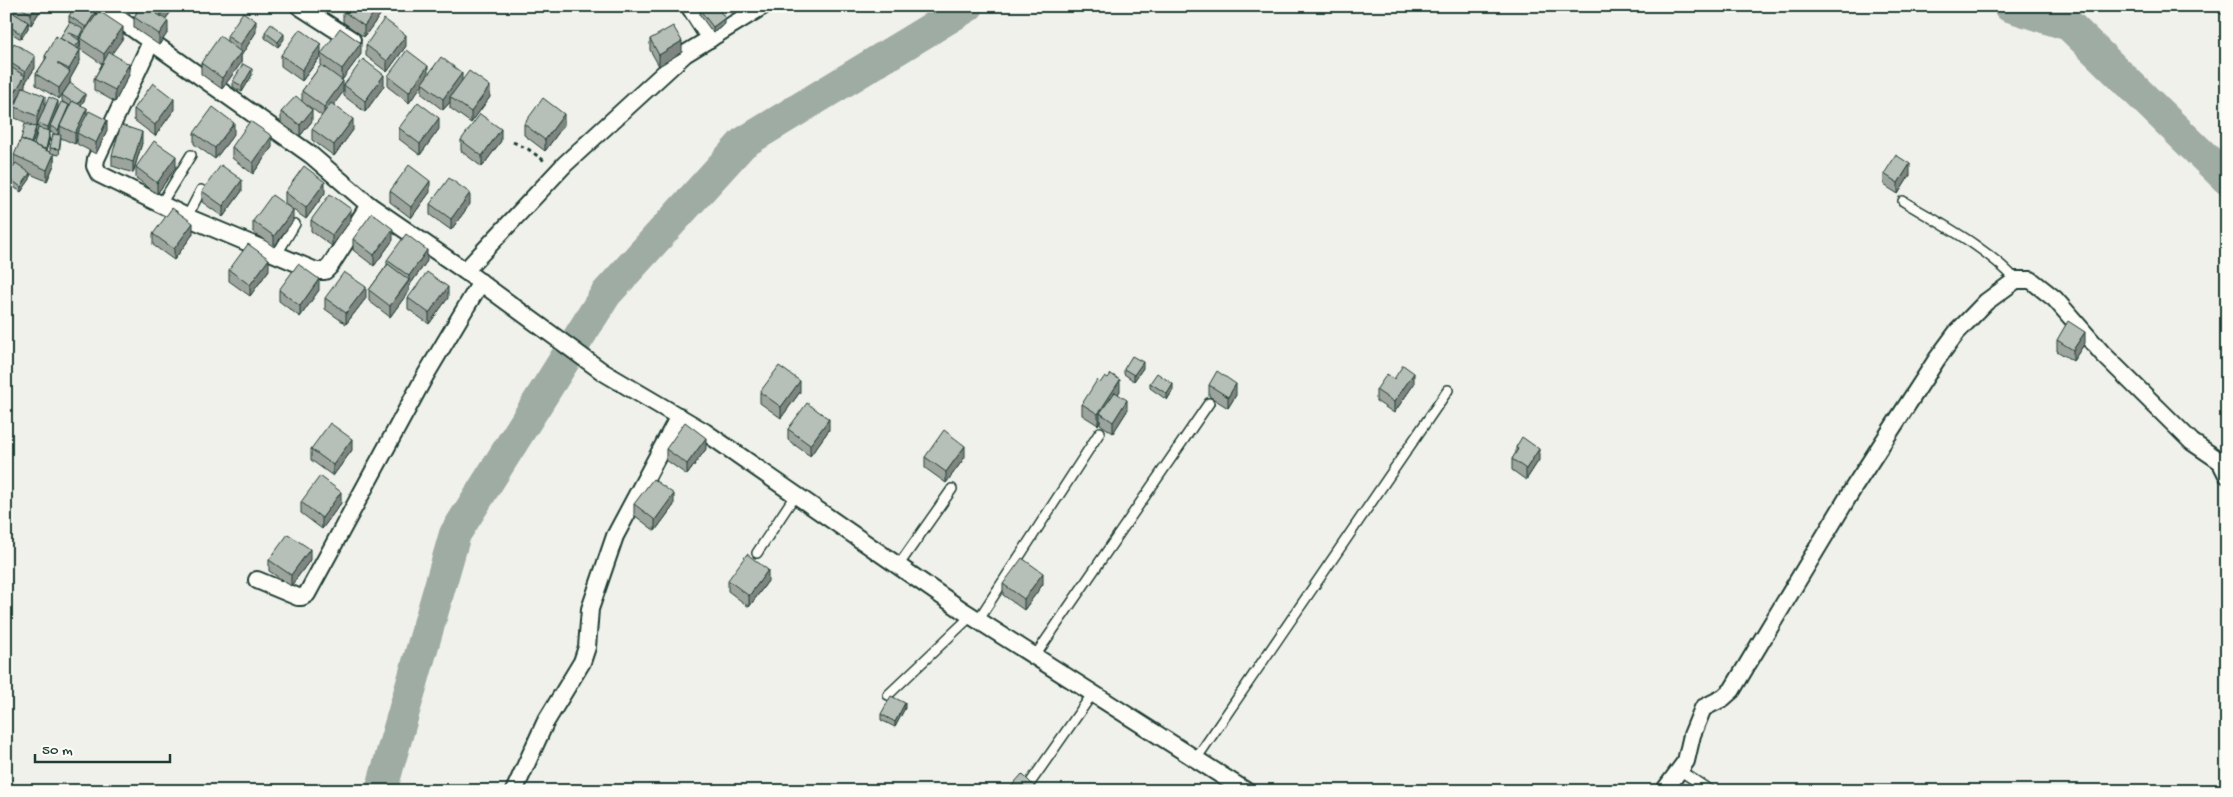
<svg xmlns="http://www.w3.org/2000/svg" width="2233" height="797" font-family="'Gochi Hand',sans-serif">
	<style>
		.lines { fill: none; stroke-linecap: round; stroke-linejoin: round }
		.river { stroke: #9faca4; stroke-width: 32 }
		.lane-casing { stroke: #1f3d34; stroke-width: 12 }
		.street-casing { stroke: #1f3d34; stroke-width: 20 }
		.path { stroke: #1f3d34; stroke-width: 3; stroke-dasharray: 4 4; stroke-linecap: butt }
		.lane { stroke: #fdfcf7; stroke-width: 9 }
		.street { stroke: #fdfcf7; stroke-width: 16 }
		.wall { fill: #9da49e; stroke: #1f3d34; fill-rule: evenodd }
		.shaded-wall { fill: #7f8681; stroke: #1f3d34 }
		.building { fill: #b6bfb8; stroke: #1f3d34 }
	</style>
	<rect width="100%" height="100%" fill="#f0f1eb"/>
	<filter id="ink" filterUnits="userSpaceOnUse"><feTurbulence type="fractalNoise" baseFrequency=".02" numOctaves="2"/><feDisplacementMap in="SourceGraphic" scale="10" xChannelSelector="R" yChannelSelector="G"/><feConvolveMatrix kernelMatrix="1 2 1 2 8 2 1 2 1" color-interpolation-filters="sRGB"/></filter>
	<g filter="url(#ink)">
		<g class="lines">
			<!-- river -->
			<g class="river">
				<path d="M2009,6L2069,25L2227,179"/>
				<path d="M381,791L455,534L606,294L743,143L968,6"/>
			</g>
			<!-- lane casing -->
			<g class="lane-casing">
				<g id="lane">
					<path d="M1903,201C1942,225 1985,246 2016,280"/>
					<path d="M161,204L191,155"/>
					<path d="M187,217L201,190"/>
					<path d="M277,254L295,224"/>
					<path d="M757,553L796,494"/>
					<path d="M898,566L952,489"/>
					<path d="M978,620L1100,432"/>
					<path d="M1035,656L1209,403"/>
					<path d="M888,695L971,616"/>
					<path d="M1196,759L1448,390"/>
					<path d="M1679,770L1711,791"/>
					<path d="M1028,786L1093,693"/>
				</g>
			</g>
			<!-- street casing -->
			<g class="street-casing">
				<g id="street">
					<path d="M101,6L311,155L369,205L465,271L603,372L705,432L962,610L1246,791"/>
					<path d="M299,6L352,40"/>
					<path d="M689,6L710,39"/>
					<path d="M2226,6L2227,7"/>
					<path d="M151,42L96,159L95,166L99,174L189,218L316,271H325L330,266L369,205"/>
					<path d="M465,271L565,164L685,54L763,6"/>
					<path d="M257,580L298,597H302L307,594L425,376L481,282"/>
					<path d="M514,791L545,723L582,662L587,647L590,609L615,536L679,416"/>
					<path d="M1664,791L1686,761L1692,735L1703,708L1723,698L1732,690L1854,487L1937,359L1957,332L1986,302L2016,280H2031L2055,299L2102,353L2192,442L2220,461L2227,475"/>
				</g>
			</g>
			<!-- path -->
			<path class="path" d="M513,142L528,149L546,162"/>
			<!-- lane -->
			<use href="#lane" class="lane"/>
			<!-- street -->
			<use href="#street" class="street"/>
		</g>
		<!-- wall -->
		<g class="wall">
			<path d="M13,6H42V8L31,25L28,23V28L21,39L6,30V21L13,13Z"/>
			<path d="M129,6H145L148,8V6H175L165,20L168,32L159,45L134,28V17L137,12Z"/>
			<path d="M383,6V11L364,37L343,22V11Z"/>
			<path d="M700,10L725,24L713,33L700,15Z"/>
			<path d="M69,16L95,17L123,38L111,54L129,75L115,102L94,90V79L102,64L80,49V40V46L78,49L80,61L70,79V83L59,99L36,85V74L45,60V56L60,38L70,22H69Z"/>
			<path d="M256,32L241,56V63L222,89L201,74V63L227,42V36Z"/>
			<path d="M265,32L284,39L278,47L265,38Z"/>
			<path d="M650,39L682,52L659,66L650,50Z"/>
			<path d="M366,45L406,46L387,72L366,56Z"/>
			<path d="M321,53L361,54L342,80L343,92L333,105L353,130L334,156L312,140V129L322,116L307,105L312,121L300,136L281,123V112L302,101V91L321,65V56L302,81L281,66V55Z"/>
			<path d="M6,55L35,68L25,83L24,88L45,106L58,107L52,123L67,105L62,101V95L85,99L81,105L87,114L107,131L96,154L77,144V139L75,144L61,138L59,155L54,154V165L47,181L30,174V179L21,192L6,182V141L10,148L7,156L10,169L6,175L14,165V155L36,133L32,144L34,145L38,128V125L37,127L15,118V107L19,96L10,111L6,108ZM50,126V132L55,134L50,148V152L47,151L50,137L48,131Z"/>
			<path d="M252,75L242,92L233,87V81Z"/>
			<path d="M388,76H428L462,80L490,97L471,123L450,108V102L443,110L422,94V84L409,103L388,87Z"/>
			<path d="M344,85L384,86L365,112L344,96Z"/>
			<path d="M134,109L174,110L155,136L134,120Z"/>
			<path d="M524,124L564,125L545,151L524,135Z"/>
			<path d="M399,128L439,129L420,155L399,139Z"/>
			<path d="M194,133L234,134L215,159L194,144Z"/>
			<path d="M461,140L501,141L482,167L461,151Z"/>
			<path d="M142,143L133,173L112,166V155Z"/>
			<path d="M232,147H272L253,174L232,158Z"/>
			<path d="M136,167H176L157,194L136,178Z"/>
			<path d="M1884,174L1910,175L1898,194L1884,185Z"/>
			<path d="M202,191H242L223,217L202,202Z"/>
			<path d="M390,191L430,192L411,218L390,202Z"/>
			<path d="M285,192L325,193L306,219L285,204Z"/>
			<path d="M430,204H470L451,230L430,215Z"/>
			<path d="M311,220H351L332,246L311,231Z"/>
			<path d="M253,221H293L274,247L253,232Z"/>
			<path d="M153,234H193L174,260L153,245Z"/>
			<path d="M353,239L393,240L374,266L353,250Z"/>
			<path d="M387,260L427,261L409,286V291L390,317L369,301V290L387,265Z"/>
			<path d="M229,270H269L250,296L229,281Z"/>
			<path d="M279,290H319L300,317L279,301Z"/>
			<path d="M325,298H366L346,324L325,309Z"/>
			<path d="M408,298H448L429,324L408,309Z"/>
			<path d="M2057,340L2085,343L2073,361L2057,351Z"/>
			<path d="M1143,368L1134,381L1124,374V369Z"/>
			<path d="M1394,379L1414,384L1394,413L1376,401V390Z"/>
			<path d="M1100,383L1120,391L1118,394L1127,411L1113,433L1100,424V421L1098,425L1082,415V404Z"/>
			<path d="M1150,383L1173,390L1167,400L1150,388Z"/>
			<path d="M1209,385L1236,395L1228,408L1209,396Z"/>
			<path d="M760,392H800L781,418L760,403Z"/>
			<path d="M788,429L829,430L810,456L788,440Z"/>
			<path d="M1516,447L1539,460L1526,480L1512,470V459L1516,453Z"/>
			<path d="M311,449L352,450L333,476L311,460Z"/>
			<path d="M666,449H706L687,475L666,460Z"/>
			<path d="M925,457H965L946,483L925,468Z"/>
			<path d="M301,502L341,503L322,529L301,513Z"/>
			<path d="M634,504L674,505L655,531L634,515Z"/>
			<path d="M269,560H310L291,586L269,571Z"/>
			<path d="M728,580L768,581L749,607L728,591Z"/>
			<path d="M1003,584H1043L1024,610L1003,595Z"/>
			<path d="M905,708L895,727L881,720V714Z"/>
		</g>
		<!-- shaded-wall -->
		<g class="shaded-wall">
			<path d="M6,6H13L6,16Z"/>
			<path d="M36,6H42V8L31,25V14Z"/>
			<path d="M167,6H175L161,25V14Z"/>
			<path d="M379,6H383V11L364,37V26Z"/>
			<path d="M95,13V19L86,33V27Z"/>
			<path d="M725,18V24L713,33V27Z"/>
			<path d="M168,21V32L159,45V34Z"/>
			<path d="M256,21V32L241,56V63L222,89V78L240,53V45Z"/>
			<path d="M28,22V28L21,39V34Z"/>
			<path d="M123,27V38L104,65V54Z"/>
			<path d="M83,29V35L80,38L79,42L80,41V46L73,56V50L79,42V37Z"/>
			<path d="M284,34V39L278,47V42Z"/>
			<path d="M406,35V46L387,72V61Z"/>
			<path d="M682,41V52L659,66V55Z"/>
			<path d="M361,43V54L342,80V69Z"/>
			<path d="M321,44V55L302,81V70Z"/>
			<path d="M80,50V61L70,79V83L59,99V88L69,72V69Z"/>
			<path d="M35,56V68L25,83V87L10,111V100L25,76V72Z"/>
			<path d="M129,64V75L115,102V90Z"/>
			<path d="M428,66V77L409,103V92Z"/>
			<path d="M252,69V75L242,92V86Z"/>
			<path d="M462,73V84L450,97V102L443,110V99Z"/>
			<path d="M384,75V86L365,112V101Z"/>
			<path d="M343,81V92L324,118V107Z"/>
			<path d="M490,86V97L471,123V112Z"/>
			<path d="M85,94V99L77,111V106Z"/>
			<path d="M45,96V107L38,123L37,127V116Z"/>
			<path d="M174,99V110L155,136V125Z"/>
			<path d="M58,101V107L48,132V127Z"/>
			<path d="M69,105V111L60,126V131L58,135V130Z"/>
			<path d="M87,108V119L77,133V139L75,144V133Z"/>
			<path d="M312,110V121L300,136V125Z"/>
			<path d="M564,114V125L545,151V140Z"/>
			<path d="M439,118V129L420,155V144Z"/>
			<path d="M353,119V130L334,156V145Z"/>
			<path d="M107,120V131L96,154V143Z"/>
			<path d="M234,123V134L215,159V148Z"/>
			<path d="M36,127V133L30,151V146Z"/>
			<path d="M501,129V141L482,167V156Z"/>
			<path d="M50,131V137L46,154V149Z"/>
			<path d="M142,132V143L133,173V162Z"/>
			<path d="M272,136V147L253,174V163Z"/>
			<path d="M10,142V148L6,158V152Z"/>
			<path d="M54,154V165L47,181V170Z"/>
			<path d="M176,156V167L157,194V183Z"/>
			<path d="M10,158V169L6,176V165Z"/>
			<path d="M1910,164V175L1898,194V183Z"/>
			<path d="M30,173V179L21,192V187Z"/>
			<path d="M242,180V191L223,217V206Z"/>
			<path d="M430,181V192L411,218V207Z"/>
			<path d="M325,182V193L306,219V208Z"/>
			<path d="M470,193V204L451,230V219Z"/>
			<path d="M351,209V220L332,246V235Z"/>
			<path d="M293,210V221L274,247V236Z"/>
			<path d="M193,223V234L174,260V249Z"/>
			<path d="M393,229V240L374,266V255Z"/>
			<path d="M427,250V261L409,286V291L390,317V306L409,281V276Z"/>
			<path d="M269,259V270L250,296V285Z"/>
			<path d="M319,279V290L300,317V306Z"/>
			<path d="M366,287V298L346,324V313Z"/>
			<path d="M448,287V298L429,324V313Z"/>
			<path d="M2085,332V343L2073,361V350Z"/>
			<path d="M1143,362V368L1134,381V375Z"/>
			<path d="M1414,373V384L1394,413V402Z"/>
			<path d="M1120,380V391L1104,416L1100,413V421L1098,425V414Z"/>
			<path d="M800,381V392L781,418V407Z"/>
			<path d="M1173,384V390L1167,400V394Z"/>
			<path d="M1236,384V395L1228,408V397Z"/>
			<path d="M1127,400V411L1113,433V422Z"/>
			<path d="M829,419V430L810,456V445Z"/>
			<path d="M706,438V449L687,475V464Z"/>
			<path d="M352,439V450L333,476V465Z"/>
			<path d="M965,446V457L946,483V472Z"/>
			<path d="M1539,449V460L1526,480V469Z"/>
			<path d="M341,492V503L322,529V518Z"/>
			<path d="M674,494V505L655,531V520Z"/>
			<path d="M310,549V560L291,586V575Z"/>
			<path d="M768,570V581L749,607V596Z"/>
			<path d="M1043,573V584L1024,610V599Z"/>
			<path d="M905,703V708L895,727V722Z"/>
		</g>
		<!-- building -->
		<g class="building">
			<path d="M18,6H36L31,14Z"/>
			<path d="M75,6H84L95,13L86,27L69,16Z"/>
			<path d="M141,6H145L168,21L159,34L134,17Z"/>
			<path d="M150,6H167L161,14Z"/>
			<path d="M346,6H379L364,26L343,11Z"/>
			<path d="M704,6H716L725,18L713,27L700,10Z"/>
			<path d="M99,11L123,27L104,54L80,38Z"/>
			<path d="M12,12L28,22L21,34L6,24V21Z"/>
			<path d="M243,12L256,21L240,45L227,36Z"/>
			<path d="M384,19L406,35L387,61L366,45Z"/>
			<path d="M70,22L83,29L79,37L68,32L80,41L75,47L60,38Z"/>
			<path d="M271,24L284,34L278,42L265,32Z"/>
			<path d="M673,26L682,41L659,55L650,39Z"/>
			<path d="M340,28L361,43L342,69L321,54Z"/>
			<path d="M300,29L321,44L302,70L281,55Z"/>
			<path d="M56,36L80,50L69,69L57,63L70,72L59,88L36,74L47,57L45,56Z"/>
			<path d="M220,36L241,52L222,78L201,63Z"/>
			<path d="M14,43L35,56L25,72L6,60V55Z"/>
			<path d="M407,50L428,66L409,92L388,76Z"/>
			<path d="M109,52L129,64L115,90L94,79Z"/>
			<path d="M441,57L462,73L443,99L422,83Z"/>
			<path d="M363,59L384,75L365,101L344,85Z"/>
			<path d="M6,64L25,76L10,100L6,97Z"/>
			<path d="M243,64L252,69L242,86L233,81Z"/>
			<path d="M321,65L343,81L324,107L302,91Z"/>
			<path d="M469,71L490,86L471,112L450,97Z"/>
			<path d="M70,83L85,94L78,104L72,101V102L62,95Z"/>
			<path d="M153,83L174,99L155,125L134,109Z"/>
			<path d="M23,87L45,96L37,116L15,107Z"/>
			<path d="M296,96L312,110L300,125L281,112Z"/>
			<path d="M49,97L58,101L48,127L38,123Z"/>
			<path d="M543,98L564,114L545,140L524,124Z"/>
			<path d="M72,101L87,108L75,133L60,126Z"/>
			<path d="M61,102L69,105L58,130L50,126Z"/>
			<path d="M418,102L439,118L420,144L399,128Z"/>
			<path d="M331,103L353,119L334,145L312,129Z"/>
			<path d="M213,107L234,123L215,148L194,133Z"/>
			<path d="M89,111L107,120L96,143L77,133Z"/>
			<path d="M480,114L501,129L482,156L461,140Z"/>
			<path d="M250,121L272,136L253,163L232,147Z"/>
			<path d="M25,124L36,127L31,143L21,139Z"/>
			<path d="M121,125L142,132L133,162L112,155Z"/>
			<path d="M38,128L50,131L46,149L39,147L34,145Z"/>
			<path d="M53,134L61,135L59,149L50,148Z"/>
			<path d="M21,139L54,154L47,170L14,155Z"/>
			<path d="M6,141L10,142L6,152Z"/>
			<path d="M154,141L176,156L157,183L136,167Z"/>
			<path d="M1896,155L1910,164L1898,183L1884,174Z"/>
			<path d="M6,156L10,158L6,165Z"/>
			<path d="M16,163L30,173L21,187L6,176Z"/>
			<path d="M221,165L242,180L223,206L202,191Z"/>
			<path d="M409,165L430,181L411,207L390,191Z"/>
			<path d="M304,166L325,182L306,208L285,192Z"/>
			<path d="M449,178L470,193L451,219L430,204Z"/>
			<path d="M330,194L351,209L332,235L311,220Z"/>
			<path d="M272,195L293,210L274,236L253,221Z"/>
			<path d="M172,208L193,223L174,249L153,234Z"/>
			<path d="M372,213L393,229L374,255L353,239Z"/>
			<path d="M406,234L427,250L409,276L387,260Z"/>
			<path d="M248,244L269,259L250,285L229,270Z"/>
			<path d="M298,264L319,279L300,306L279,290Z"/>
			<path d="M388,264L409,280L390,306L369,290Z"/>
			<path d="M344,272L366,287L346,313L325,298Z"/>
			<path d="M427,272L448,287L429,313L408,298Z"/>
			<path d="M2068,321L2085,332L2073,350L2057,340Z"/>
			<path d="M1132,356L1143,362L1134,375L1124,369Z"/>
			<path d="M1403,365L1414,373L1394,402L1376,390L1387,374L1394,379Z"/>
			<path d="M779,366L800,381L781,407L760,392Z"/>
			<path d="M1217,371L1236,384L1228,397L1209,385Z"/>
			<path d="M1157,373L1173,384L1167,394L1150,383Z"/>
			<path d="M1111,374L1120,380L1098,414L1082,404L1097,380L1100,383L1105,376L1108,378Z"/>
			<path d="M1115,392L1127,400L1113,422L1100,413Z"/>
			<path d="M807,403L829,419L810,445L788,429Z"/>
			<path d="M685,422L706,438L687,464L666,449Z"/>
			<path d="M330,423L352,439L333,465L311,449Z"/>
			<path d="M944,430L965,446L946,472L925,457Z"/>
			<path d="M1522,437L1539,449L1526,469L1512,459L1518,449L1516,447Z"/>
			<path d="M320,476L341,492L322,518L301,502Z"/>
			<path d="M653,479L674,494L655,520L634,504Z"/>
			<path d="M288,534L310,549L291,575L269,560Z"/>
			<path d="M747,554L768,570L749,596L728,580Z"/>
			<path d="M1022,558L1043,573L1024,599L1003,584Z"/>
			<path d="M891,696L905,703L895,722L881,714Z"/>
			<path d="M1022,774L1039,791H1009L1008,790Z"/>
			<path d="M1727,788L1732,791H1725Z"/>
		</g>
	</g>
	<!-- margin -->
	<rect width="2233" height="797" fill="none" stroke="#fdfcf7" stroke-width="25"/>
	<rect x="12" y="12" width="2208" height="772" fill="none" stroke="#1f3d34" stroke-width="2" filter="url(#ink)"/>
	<!-- scale -->
	<path d="M35 754v8h135v-8" fill="none" stroke="#1f3d34" stroke-width="2.5"/>
	<text x="42" y="754" font-size="15" fill="#1f3d34" stroke="#fdfcf7" stroke-width="4" paint-order="stroke">50 m</text>
</svg>
